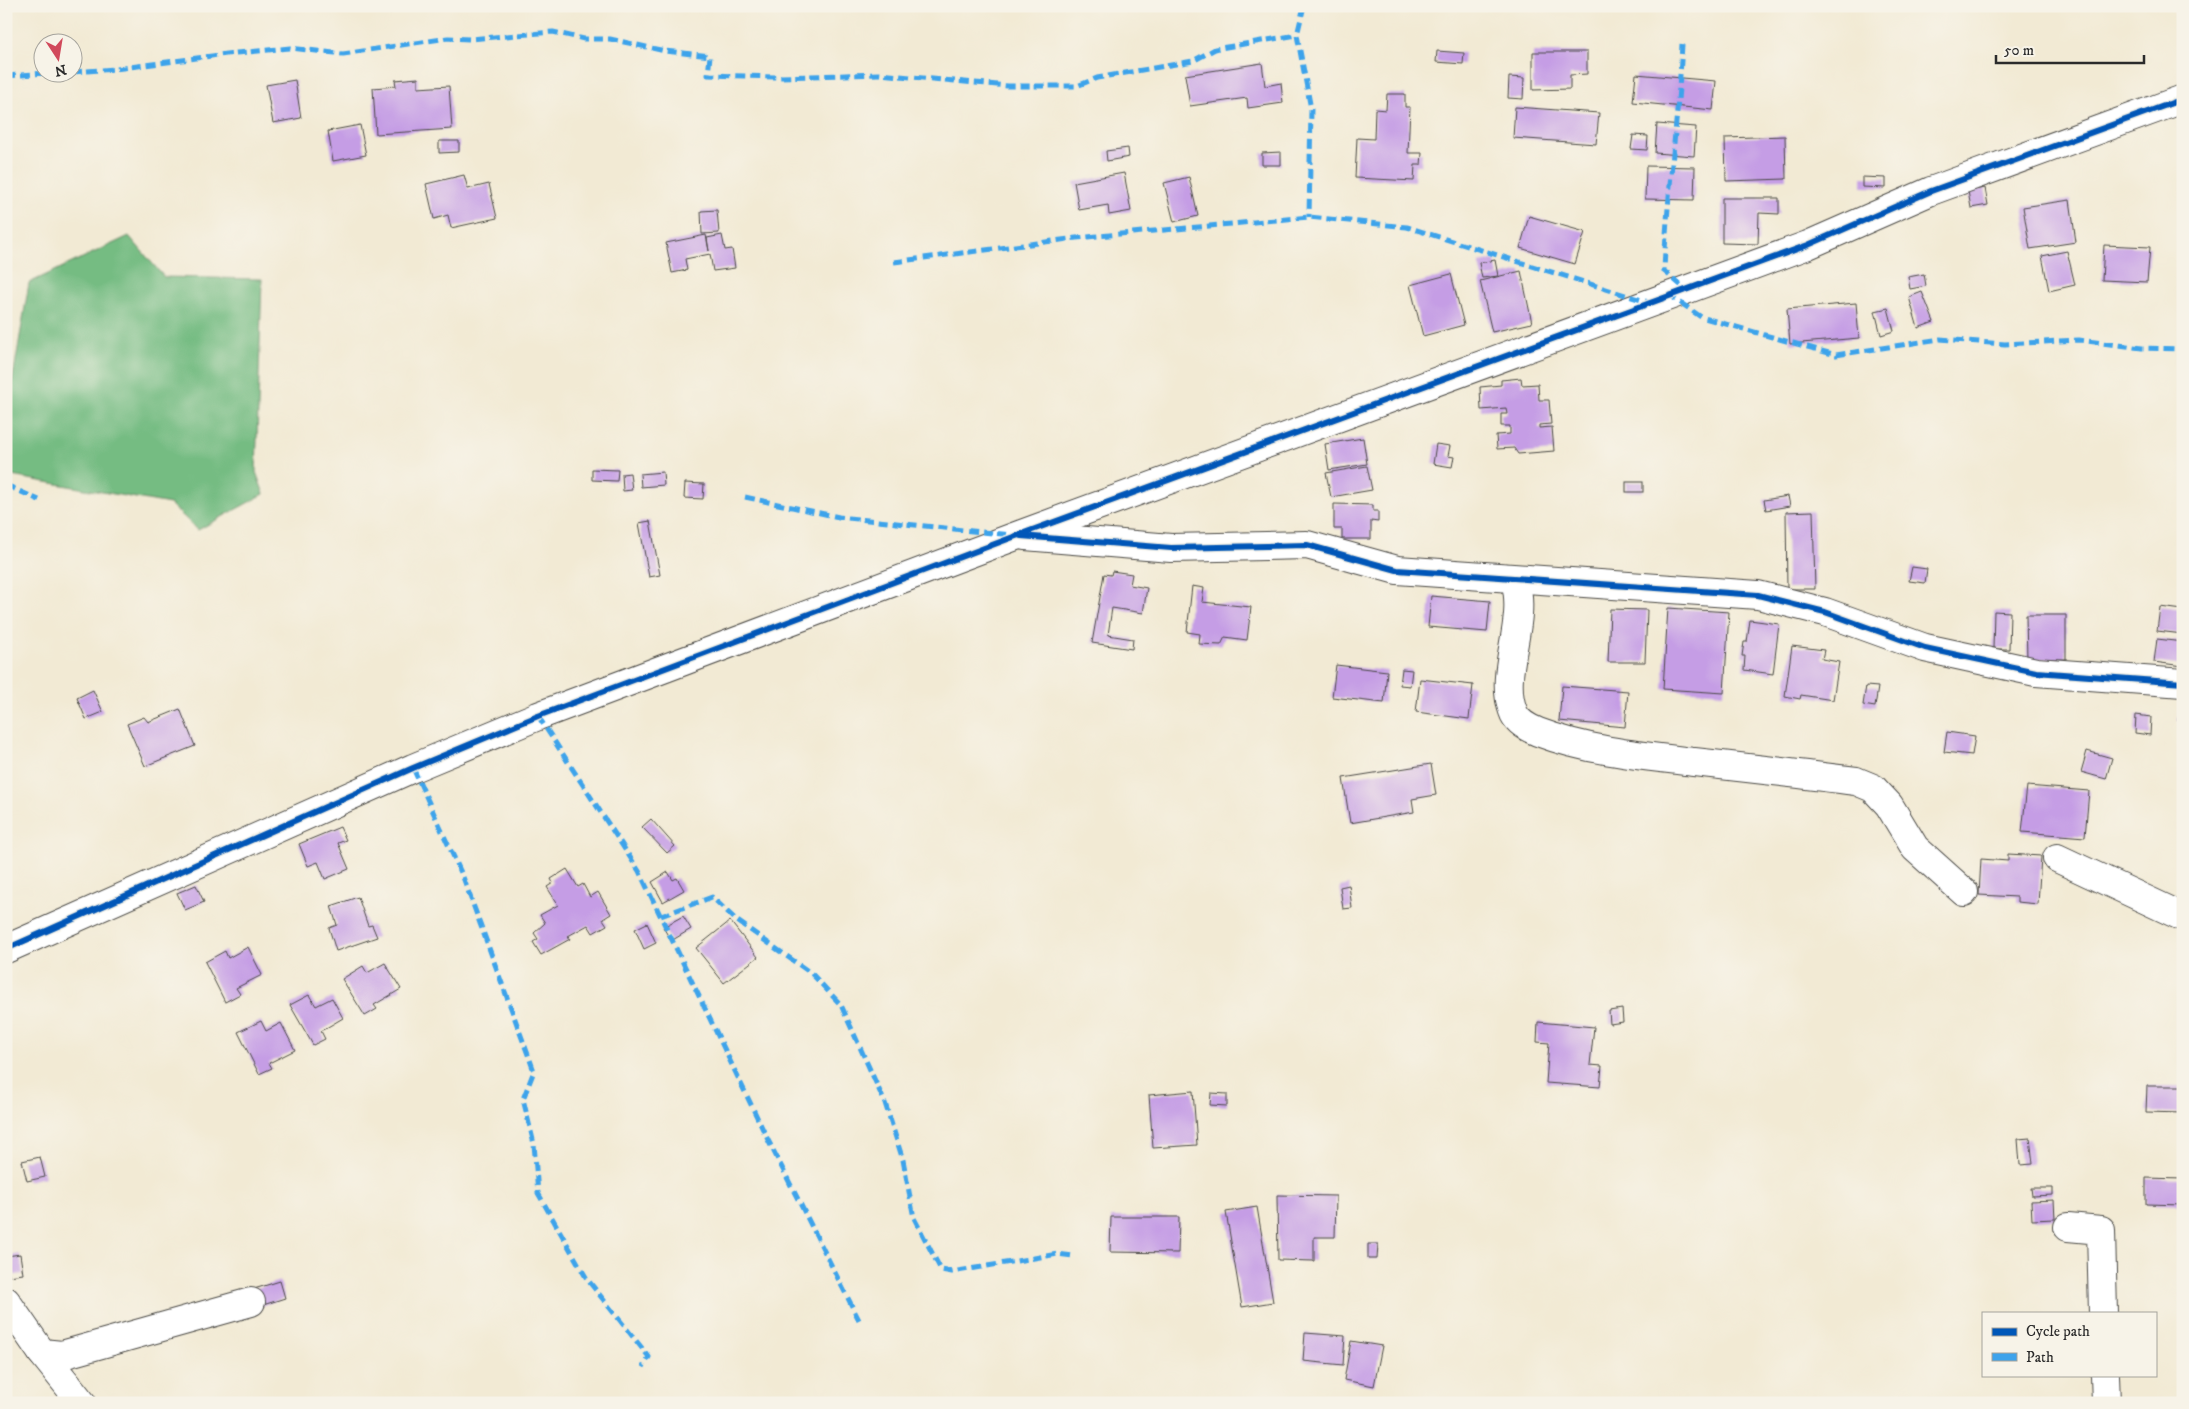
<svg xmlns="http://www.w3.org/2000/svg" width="2189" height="1409" font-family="'IM FELL DW Pica',serif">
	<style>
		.forest { fill: #74bc82; stroke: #507456 }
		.building { fill: #c59de5 }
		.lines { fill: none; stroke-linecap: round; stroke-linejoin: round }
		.minor-casing { stroke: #494844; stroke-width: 30 }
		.minor { stroke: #fff; stroke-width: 28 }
		.quiet { stroke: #3ea3eb; stroke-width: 5; stroke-dasharray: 10 5; stroke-linecap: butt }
		.cycleway-casing { stroke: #f7f3e8; stroke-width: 9 }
		.cycleway { stroke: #0057b8; stroke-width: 6 }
	</style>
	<rect width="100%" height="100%" fill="#f7f3e8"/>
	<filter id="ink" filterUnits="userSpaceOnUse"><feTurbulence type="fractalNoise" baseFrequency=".02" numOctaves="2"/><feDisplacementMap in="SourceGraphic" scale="10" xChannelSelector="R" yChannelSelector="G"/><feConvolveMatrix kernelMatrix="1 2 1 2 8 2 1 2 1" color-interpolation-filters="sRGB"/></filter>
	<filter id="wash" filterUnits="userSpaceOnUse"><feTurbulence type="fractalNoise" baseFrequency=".0096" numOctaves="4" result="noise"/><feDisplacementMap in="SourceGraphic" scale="20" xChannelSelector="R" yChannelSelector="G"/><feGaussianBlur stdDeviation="1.12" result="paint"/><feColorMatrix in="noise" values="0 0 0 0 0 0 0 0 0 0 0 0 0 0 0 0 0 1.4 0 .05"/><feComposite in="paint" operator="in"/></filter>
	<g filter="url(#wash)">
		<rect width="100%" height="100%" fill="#f2ead4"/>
		<!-- forest -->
		<path class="forest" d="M129,236L164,277L262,279L256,472L264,494L198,530L170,504L6,475V419L29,283Z"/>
		<g id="blocks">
			<!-- building -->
			<g class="building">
				<path d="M387,6H399L400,11L388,13Z"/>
				<path d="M1437,51L1464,53L1463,64L1436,62Z"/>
				<path d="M1533,52H1587V74L1570,75V89L1533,90Z"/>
				<path d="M1262,63L1265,86L1281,83L1283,103L1248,108L1247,98L1190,106L1185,75Z"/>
				<path d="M1636,74L1716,81L1713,110L1633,102Z"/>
				<path d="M1509,77L1524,78L1523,99L1508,98Z"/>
				<path d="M418,78V88L449,86L452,129L376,134L373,88L396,86L395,80Z"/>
				<path d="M295,80L301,118L273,123L266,85Z"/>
				<path d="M1387,94H1405V107H1410L1408,153H1422L1421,165H1415L1414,181L1355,178L1357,138L1374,139L1375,109L1386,110Z"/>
				<path d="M1515,107L1599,113L1596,144L1513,138Z"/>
				<path d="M1657,124L1696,127L1694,156L1655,153Z"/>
				<path d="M360,125L366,155L333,161L328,131Z"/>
				<path d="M1633,135L1648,136L1647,150L1631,149Z"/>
				<path d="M1785,136L1786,179L1726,181L1725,138Z"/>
				<path d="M439,141H459V152L439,153Z"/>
				<path d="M1128,148L1129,157L1107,161L1106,151Z"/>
				<path d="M1281,152V165H1262V153Z"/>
				<path d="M1646,166L1695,167L1694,200L1645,199Z"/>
				<path d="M1124,173L1131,211L1109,215L1108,205L1079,210L1074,182Z"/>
				<path d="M464,175L468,189L489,184L497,218L451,228L448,215L434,219L426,184Z"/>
				<path d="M1189,177L1198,216L1174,222L1164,183Z"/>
				<path d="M1862,177L1886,178V188L1862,187Z"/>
				<path d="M1985,188L1988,205L1971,208L1968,191Z"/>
				<path d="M1722,198H1779V214L1759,213L1758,244L1722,243Z"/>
				<path d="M2070,200L2076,242L2030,249L2023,207Z"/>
				<path d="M717,210L719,233L702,234L701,211Z"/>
				<path d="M1529,216L1585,232L1575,264L1520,248Z"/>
				<path d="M706,235L709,251L707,238L722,235L725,250L732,249L735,268L713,271L710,254L685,259L687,270L672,273L666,243Z"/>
				<path d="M2104,245L2150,247L2147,282L2102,280Z"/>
				<path d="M2067,251L2075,285L2049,291L2042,256Z"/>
				<path d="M1495,260L1498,276L1482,278L1479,263Z"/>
				<path d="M1521,271L1532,323L1492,332L1480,281Z"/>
				<path d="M1451,274L1464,325L1423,336L1410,285Z"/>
				<path d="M1924,274L1926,286L1910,289L1908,277Z"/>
				<path d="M1922,292L1934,322L1918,328L1909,297Z"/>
				<path d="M1856,303L1859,338L1790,344L1787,309Z"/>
				<path d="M1888,308L1894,331L1881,335L1875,311Z"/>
				<path d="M1521,378L1522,385L1538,384L1539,400H1549L1551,424L1539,425V428L1552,427L1554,451L1518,454L1514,448L1497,449L1496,435L1510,434V426H1501V414H1507L1506,408L1481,410L1480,387L1501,385V380Z"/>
				<path d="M1363,438L1367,464L1329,470L1325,444Z"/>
				<path d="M1436,444L1450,446L1448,456L1454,457L1452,467L1433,464Z"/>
				<path d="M1367,466L1372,490L1331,497L1326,473Z"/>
				<path d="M592,469L618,470L617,481L592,480Z"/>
				<path d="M663,472L664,485L641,487L640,474Z"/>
				<path d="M630,473L632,490L623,491L622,474Z"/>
				<rect x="1626" y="482" width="17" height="10"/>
				<path d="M685,483L704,484L703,499L684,498Z"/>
				<path d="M1788,496L1790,506L1766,510L1764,500Z"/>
				<path d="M1334,504L1373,505V511H1378V522L1371,521V539H1342V529H1334Z"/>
				<path d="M1813,511L1815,589H1787L1786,512Z"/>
				<path d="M650,521L660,575L649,577L639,523Z"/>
				<path d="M1912,567L1927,569L1925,583L1909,581Z"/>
				<path d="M1112,571L1132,574L1130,585L1147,588L1143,613L1112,608L1108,635L1133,639L1132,649L1092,643L1104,574L1111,575Z"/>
				<path d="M1192,586L1204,588L1202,602L1251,607L1247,640L1225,637L1221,645L1199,644L1200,634L1187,632Z"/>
				<path d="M1431,596L1490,601L1487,632L1428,627Z"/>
				<path d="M2160,607L2183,610V634L2157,631Z"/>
				<path d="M1668,608L1729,612L1724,693L1663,689Z"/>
				<path d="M1610,609L1647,610L1645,662H1608Z"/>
				<path d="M1994,611L2010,612L2009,649H1993Z"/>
				<path d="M2026,615H2066V659H2027Z"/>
				<path d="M1750,620L1779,624L1773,674L1744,670L1745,656H1742L1744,642H1747Z"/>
				<path d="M2157,639L2183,642V666L2154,662Z"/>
				<path d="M1792,646L1824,650L1822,659L1839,662L1833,700L1801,695L1800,699L1785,696Z"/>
				<path d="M1336,665L1387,671L1384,703L1332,697Z"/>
				<path d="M1402,669L1412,670L1410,686L1400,685Z"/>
				<path d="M1420,679L1473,685L1469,719L1416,712Z"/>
				<path d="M1562,686L1628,691L1625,727L1559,721Z"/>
				<path d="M1866,686L1878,687L1875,707L1863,705Z"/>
				<path d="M93,690L103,712L86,719L77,698Z"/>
				<path d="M2180,702H2183V721H2178Z"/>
				<path d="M180,709L195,746L145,766L127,724L144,717L148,722Z"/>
				<path d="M2136,715L2151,717L2150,735L2135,733Z"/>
				<path d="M1947,732L1975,736L1972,755L1944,752Z"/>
				<path d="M2087,751L2112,758L2106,779L2081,772Z"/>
				<path d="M1431,764L1436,795L1412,799L1414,812L1350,823L1343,778Z"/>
				<path d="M2027,786L2089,791L2085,837L2022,832Z"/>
				<path d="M651,819L675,846L667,853L642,827Z"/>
				<path d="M340,827L346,840L338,843L349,869L325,879L318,862L308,866L299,844Z"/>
				<path d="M2008,854L2041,856L2038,904L2017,902V897L1979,895L1981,859L2008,861Z"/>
				<path d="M567,869L578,887L583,884L590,897L598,892L611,914L603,919L607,925L593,933L588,925L568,936L570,939L541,955L533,942L538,939L534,933L545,923L540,915L558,905L547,887L553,883L551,879Z"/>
				<path d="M668,872L673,880L677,878L684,890L663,902L652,882Z"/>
				<path d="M196,885L204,902L185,910L177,893Z"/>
				<path d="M1349,885L1352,908L1343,909L1340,887Z"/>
				<path d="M358,897L368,926L372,925L377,937L336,951L329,928L337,925L331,906Z"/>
				<path d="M683,916L691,929L671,941L663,927Z"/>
				<path d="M730,921L758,957L724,983L696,948Z"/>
				<path d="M647,923L656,943L644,949L635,929Z"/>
				<path d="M248,947L262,975L236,988L240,994L225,1002L205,962L225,951L228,958Z"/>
				<path d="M385,963L401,989L374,1005L377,1009L365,1016L342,979L363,966L367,973Z"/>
				<path d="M309,995L316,1006L332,998L343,1018L321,1031L325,1039L313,1045L290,1005Z"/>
				<path d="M1622,1009L1623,1022L1610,1024L1609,1011Z"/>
				<path d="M261,1021L266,1031L281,1023L295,1050L269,1063L272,1068L259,1074L238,1032Z"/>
				<path d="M1538,1022L1594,1027L1590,1065L1602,1066L1600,1087L1546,1083L1549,1043L1537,1042Z"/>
				<path d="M2147,1086H2183V1113L2146,1112Z"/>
				<path d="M1193,1091L1197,1145L1153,1148L1149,1095Z"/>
				<path d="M1211,1093L1227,1094V1106L1210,1105Z"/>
				<path d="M2030,1138L2033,1164L2020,1165L2018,1139Z"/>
				<path d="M40,1157L45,1177L27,1181L22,1161Z"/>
				<path d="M2146,1178L2183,1179V1205L2146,1204Z"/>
				<path d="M2031,1188H2053V1195L2032,1196Z"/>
				<path d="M1277,1195L1336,1196L1335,1237H1314V1261L1278,1260Z"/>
				<path d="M2054,1200L2055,1219L2032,1220L2031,1201Z"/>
				<path d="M1257,1207L1273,1302L1242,1307L1226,1212Z"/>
				<path d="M1111,1217H1179L1178,1253L1110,1252Z"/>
				<path d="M1368,1244H1378L1377,1259H1368Z"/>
				<path d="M20,1254L23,1274L9,1276L7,1256Z"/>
				<path d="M280,1281L285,1298L260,1306L254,1289Z"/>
				<path d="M1305,1333L1345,1336L1343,1365L1303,1361Z"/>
				<path d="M1351,1341L1382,1346L1374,1386L1344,1380Z"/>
			</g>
		</g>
	</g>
	<g filter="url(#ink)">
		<use href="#blocks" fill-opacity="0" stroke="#494844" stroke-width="1"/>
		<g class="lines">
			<!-- minor casing -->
			<g class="minor-casing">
				<g id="minor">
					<path d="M1025,536L1171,548L1307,545L1397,570L1758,595L1825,612L1925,648L2036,672L2183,683"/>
					<path d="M1515,580C1528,624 1498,671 1513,711C1516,721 1528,728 1538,732C1588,751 1642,756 1694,762C1748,768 1802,774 1856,781L1873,788L1889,805L1915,848L1964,892"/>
					<path d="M2057,858L2183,917"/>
					<path d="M6,949L413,768L538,716L1016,536L1808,245L1931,191L2183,99"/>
					<path d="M2068,1227L2101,1230L2103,1313"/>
					<path d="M6,1301L42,1353L82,1403"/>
					<path d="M42,1353L62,1355L251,1302"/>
					<path d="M2105,1375L2106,1403"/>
				</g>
			</g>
			<!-- minor -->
			<use href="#minor" class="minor"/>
			<!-- quiet -->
			<g class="quiet">
				<path d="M1304,6L1297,35L1311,109L1309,217"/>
				<path d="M1682,44C1678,120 1667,195 1664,271L1684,288"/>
				<path d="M72,72L116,69L226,54L290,48L343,54L448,38L470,39L553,32L584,39H610L665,51L710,56L708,75L778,77L879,74L1008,86H1077L1097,78L1193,61L1215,49L1297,35"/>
				<path d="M6,76L60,72"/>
				<path d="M894,262L1076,238L1309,217L1407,227L1648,302"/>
				<path d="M1668,294L1701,317L1836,355L1940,339L2005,344L2079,340L2142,348L2183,349"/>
				<path d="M6,485L39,500"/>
				<path d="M745,497L839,517L1011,535"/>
				<path d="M538,716L639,871L768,1140L859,1320"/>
				<path d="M413,768L463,877L534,1071L523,1099L534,1144L538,1193L587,1279L649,1357L643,1367"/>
				<path d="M661,916L712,897L736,920L812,974L841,1005L885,1103L903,1160L914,1218L941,1270L952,1272L1058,1254L1073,1256"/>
			</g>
			<!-- cycleway casing -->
			<g class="cycleway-casing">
				<g id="cycleway">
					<path d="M1021,536L1171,548L1307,545L1397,570L1758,595L1825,612L1925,648L2036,672L2183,683"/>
					<path d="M6,949L413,768L538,716L1016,536L1808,245L1931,191L2183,99"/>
				</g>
			</g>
			<!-- cycleway -->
			<use href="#cycleway" class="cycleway"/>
		</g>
	</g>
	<!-- margin -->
	<rect width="2189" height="1409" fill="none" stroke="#f7f3e8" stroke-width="25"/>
	<!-- legend -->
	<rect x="1982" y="1312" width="175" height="65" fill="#f7f3e8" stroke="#a5a39c"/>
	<rect x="1992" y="1328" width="25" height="8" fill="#0057b8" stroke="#a5a39c"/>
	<text x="2026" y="1336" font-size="15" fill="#2b2b2b">Cycle path</text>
	<rect x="1992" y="1353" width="25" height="8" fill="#3ea3eb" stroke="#a5a39c"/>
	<text x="2026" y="1362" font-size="15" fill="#2b2b2b">Path</text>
	<!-- north arrow -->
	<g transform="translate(58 58) rotate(168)"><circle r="24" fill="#f7f3e8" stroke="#a5a39c"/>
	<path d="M0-4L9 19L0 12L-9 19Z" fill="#d1495b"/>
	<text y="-8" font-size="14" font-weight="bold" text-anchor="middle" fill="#2b2b2b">N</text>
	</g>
	<!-- scale -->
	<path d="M1996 55v8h148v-8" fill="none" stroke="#2b2b2b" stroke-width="2.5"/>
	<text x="2004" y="55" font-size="15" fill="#2b2b2b" stroke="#f7f3e8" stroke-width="4" paint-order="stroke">50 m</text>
</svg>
